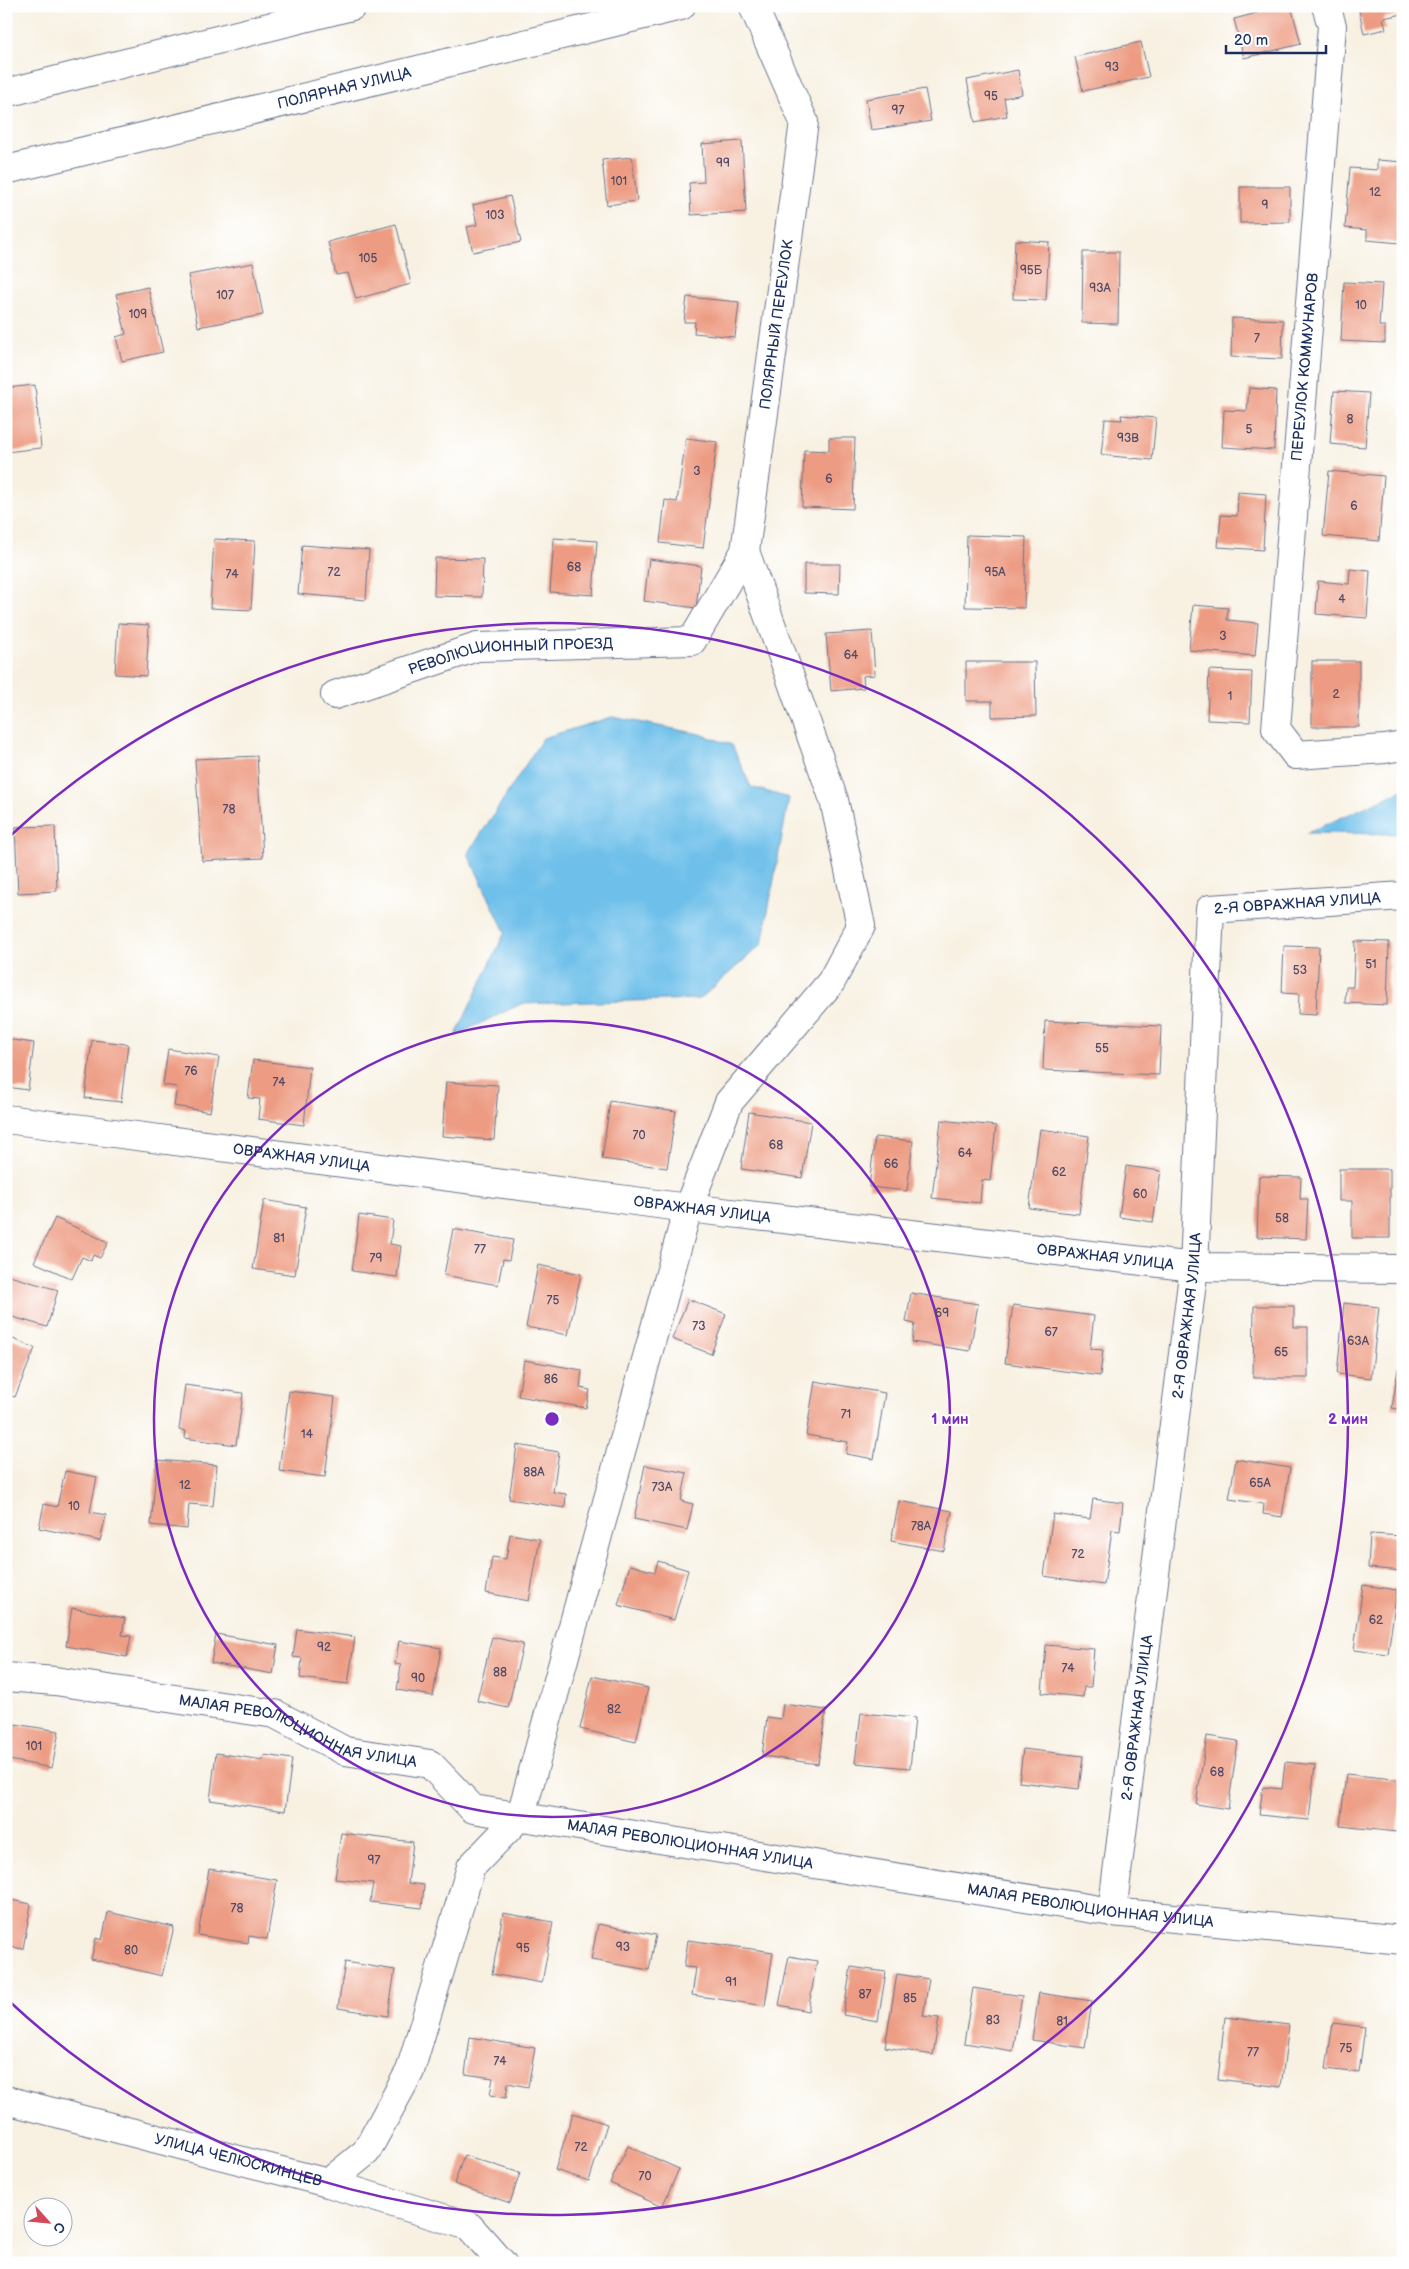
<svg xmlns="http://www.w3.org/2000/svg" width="1409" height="2269" font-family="'Balsamiq Sans',sans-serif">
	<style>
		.water { fill: #6ec0ea; stroke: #4478a4 }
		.building { fill: #ed9c83 }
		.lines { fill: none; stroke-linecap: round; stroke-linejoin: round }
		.minor-casing { stroke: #68738c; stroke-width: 30 }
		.tertiary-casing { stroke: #68738c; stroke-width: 30 }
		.minor { stroke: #fff; stroke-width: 28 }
		.tertiary { stroke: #fff; stroke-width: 28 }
		.ring { fill: none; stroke: #7b2cbf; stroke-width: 2.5 }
		.labels { text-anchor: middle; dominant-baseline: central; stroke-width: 4; stroke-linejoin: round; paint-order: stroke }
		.number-label { font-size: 12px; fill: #504a67 }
		.street-label { font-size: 15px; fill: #1b2f5e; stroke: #fff }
		.centre { fill: #7b2cbf; stroke: #fff; stroke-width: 2.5 }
		.ring-label { font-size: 15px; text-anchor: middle; font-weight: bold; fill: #7b2cbf; stroke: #fff; stroke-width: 4; stroke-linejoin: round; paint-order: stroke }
	</style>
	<rect width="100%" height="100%" fill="#fff"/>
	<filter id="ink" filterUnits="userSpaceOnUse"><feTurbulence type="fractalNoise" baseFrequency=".02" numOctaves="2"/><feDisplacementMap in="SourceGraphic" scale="10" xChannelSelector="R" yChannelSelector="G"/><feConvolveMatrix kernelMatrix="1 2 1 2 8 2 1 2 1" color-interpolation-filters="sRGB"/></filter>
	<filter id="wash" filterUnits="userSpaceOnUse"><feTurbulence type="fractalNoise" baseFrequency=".0096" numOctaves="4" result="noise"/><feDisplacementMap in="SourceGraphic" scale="20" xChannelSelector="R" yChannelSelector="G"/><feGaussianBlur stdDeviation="1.12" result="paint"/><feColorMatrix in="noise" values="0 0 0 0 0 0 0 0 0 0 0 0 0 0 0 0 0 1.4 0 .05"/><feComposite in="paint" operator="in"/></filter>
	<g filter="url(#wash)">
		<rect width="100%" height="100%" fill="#f8f1e2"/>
		<!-- water -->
		<g class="water">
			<path d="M612,717L700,734L732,745L751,787L789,798L762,944L700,999L521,1004L456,1035L505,932L468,854L543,738Z"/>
			<path d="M1403,790V834L1307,833Z"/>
		</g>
		<g id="blocks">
			<!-- building -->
			<g class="building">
				<path d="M1284,6H1291L1301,44L1244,58L1234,19Z"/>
				<path d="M1358,6H1403V14L1383,18L1386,29L1364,34Z"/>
				<path d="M1141,42L1149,77L1083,91L1075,57Z"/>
				<path d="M1018,70L1022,94L1004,98L1007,116L975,122L967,80Z"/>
				<path d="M925,89L931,121L871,130L866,99Z"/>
				<path d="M742,141L746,212L691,215L689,183L704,182L702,144Z"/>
				<path d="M632,157L637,201L607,205L602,160Z"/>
				<path d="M1377,160L1403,162L1400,243L1367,240V230L1345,228L1350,168L1377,170Z"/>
				<path d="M1240,187H1290V222L1240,223Z"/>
				<path d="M510,196L521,242L473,252L467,227L477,225L473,205Z"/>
				<path d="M396,224L411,284L356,299L348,273L336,275L328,242Z"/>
				<path d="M1015,240L1049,242L1046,300L1013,299Z"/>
				<path d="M1083,252H1119L1118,324L1082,323Z"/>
				<path d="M253,263L263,315L198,327L188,275Z"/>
				<path d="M1344,282L1382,284L1379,326H1385V343L1341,341Z"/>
				<path d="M148,287L163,352L122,361L116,337L126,334L116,294Z"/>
				<path d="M687,297L739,302L735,337L694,333L695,322H684Z"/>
				<path d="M1232,318L1283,320L1282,359L1231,357Z"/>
				<path d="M35,385L41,448L6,452V388Z"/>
				<path d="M1249,388L1276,390L1274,450L1222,447L1224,410L1247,411Z"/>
				<path d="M1334,391L1369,393L1365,447L1330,444Z"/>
				<path d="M1121,415L1156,418L1152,460L1101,455L1105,419L1122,420Z"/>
				<path d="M686,438L717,442L703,548L660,543L665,500L677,502Z"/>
				<path d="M829,438H855L853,509L802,507L804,450L829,451Z"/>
				<path d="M1329,471L1384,476L1379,541L1323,536Z"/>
				<path d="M1238,492L1266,494L1263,550L1218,547L1221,515L1237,516Z"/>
				<path d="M967,535L1026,537L1024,608L965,607Z"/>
				<path d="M554,538L597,541L593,595L550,592Z"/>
				<path d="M214,539L255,541L251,610L210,608Z"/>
				<path d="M302,545L369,550L366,600L298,594Z"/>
				<path d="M435,558L483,559L482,597L434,596Z"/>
				<path d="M649,559L701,566L696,608L644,601Z"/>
				<path d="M804,564H840L839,594L804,593Z"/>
				<path d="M1350,569L1370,571L1367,618L1316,614L1318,581L1349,584Z"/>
				<path d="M1193,605L1228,608L1227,620L1258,623L1255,656L1189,650Z"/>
				<path d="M118,623L149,625L146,676L115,674Z"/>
				<path d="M872,631L875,675L863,676L864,688L831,691L826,634Z"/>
				<rect x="1312" y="661" width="47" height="66"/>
				<path d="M966,662H1035L1036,716L992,717V701H966Z"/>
				<path d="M1209,670L1252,672L1250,722L1207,720Z"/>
				<path d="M257,756L263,858L202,861L195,759Z"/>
				<path d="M55,826L57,891L18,893L15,827Z"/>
				<path d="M1355,941L1389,942L1387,1005L1345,1003L1346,987H1353Z"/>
				<path d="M1284,946L1319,947L1316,1015L1298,1014L1299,994L1282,993Z"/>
				<path d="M1045,1021L1161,1026L1159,1075L1043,1070Z"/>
				<path d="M6,1039L34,1043L28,1090L6,1087Z"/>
				<path d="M92,1040L128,1044L121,1102L85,1098Z"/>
				<path d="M168,1049L219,1057L210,1112L174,1106L177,1087L163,1085Z"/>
				<path d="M253,1060L310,1067L304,1125L258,1119L260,1099L248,1098Z"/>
				<path d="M446,1082L498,1085L494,1140L442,1136Z"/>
				<path d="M610,1101L676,1111L667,1168L602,1159Z"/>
				<path d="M749,1112L811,1122L802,1178L741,1169Z"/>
				<path d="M941,1120L996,1126L990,1181L982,1180L980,1203L932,1198Z"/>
				<path d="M1040,1129L1089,1136L1079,1214L1029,1208Z"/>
				<path d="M875,1137L913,1141L907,1191L869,1187Z"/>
				<path d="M1126,1166L1161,1171L1153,1222L1119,1217Z"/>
				<path d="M1339,1169H1390V1238H1352V1201H1339Z"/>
				<path d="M1259,1176L1301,1177L1300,1199H1308L1306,1239L1257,1237Z"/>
				<path d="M264,1200L306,1207L295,1275L253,1269Z"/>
				<path d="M359,1215L393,1220L390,1244L401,1246L397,1277L352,1271Z"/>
				<path d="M55,1218L108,1242L100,1258L93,1255L91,1261L82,1257L72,1279L34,1262Z"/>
				<path d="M453,1229L513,1240L509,1260L503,1259L498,1285L444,1275Z"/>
				<path d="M538,1265L581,1274L568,1335L526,1327Z"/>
				<path d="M6,1275L58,1290L47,1327L6,1315Z"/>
				<path d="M911,1293L978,1304L970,1351L912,1342L915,1324L906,1322Z"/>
				<path d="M688,1299L726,1314L711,1354L672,1339Z"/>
				<path d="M1344,1303L1379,1307L1371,1378L1337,1374Z"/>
				<path d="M1013,1305L1094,1316L1090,1349L1103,1350L1100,1376L1005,1363Z"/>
				<path d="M1254,1306H1294V1327H1308V1378H1253Z"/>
				<path d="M6,1336L35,1348L15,1397L6,1394Z"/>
				<path d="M524,1360L582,1370L580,1388L590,1390L586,1408L518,1396Z"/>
				<path d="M1398,1369L1403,1370V1410L1392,1408Z"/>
				<path d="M815,1381L885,1393L874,1459L846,1454L848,1442L806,1435Z"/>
				<path d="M185,1385L243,1393L236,1445L185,1438L186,1431L179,1430Z"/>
				<path d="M289,1391L335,1397L325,1477L279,1471Z"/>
				<path d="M517,1445L559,1452L553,1492L566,1494L565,1508L509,1499Z"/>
				<path d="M1236,1459L1290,1468L1282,1517L1263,1514L1264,1504L1229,1499Z"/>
				<path d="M157,1460L217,1465L213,1506L189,1504L187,1529L151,1525Z"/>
				<path d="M645,1465L687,1473L681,1501L693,1504L687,1530L634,1519Z"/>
				<path d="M65,1471L97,1477L90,1512L106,1515L100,1541L39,1528L44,1504L57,1507Z"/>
				<path d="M1093,1499L1123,1503L1120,1531L1112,1530L1104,1585L1044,1576L1053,1514L1090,1519Z"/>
				<path d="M899,1501L952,1511L944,1551L891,1541Z"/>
				<path d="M510,1534L540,1539L529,1601L486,1593L492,1557L506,1559Z"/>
				<path d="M1370,1534L1403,1536V1571L1368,1568Z"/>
				<path d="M658,1561L688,1570L674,1620L618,1605L630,1565L655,1572Z"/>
				<path d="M1363,1585L1397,1590L1388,1654L1354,1650Z"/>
				<path d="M72,1608L125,1618L122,1635L131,1636L127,1657L66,1646Z"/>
				<path d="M297,1629L355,1637L348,1684L300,1678L302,1658L293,1657Z"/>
				<path d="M216,1634L278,1645L273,1674L211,1663Z"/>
				<path d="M492,1637L523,1644L508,1708L477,1701Z"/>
				<path d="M399,1641L441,1648L433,1696L397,1690L401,1665L395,1664Z"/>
				<path d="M1046,1645L1094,1649L1091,1687H1084L1083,1697L1042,1693Z"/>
				<path d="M592,1676L648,1688L636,1742L580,1729Z"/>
				<path d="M783,1704L826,1710L818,1764L762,1756L767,1717L781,1719Z"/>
				<path d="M861,1713L915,1718L910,1768L855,1763Z"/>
				<path d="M15,1724L59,1731L52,1768L9,1760Z"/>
				<path d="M1207,1736L1238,1741L1228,1809L1196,1804Z"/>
				<path d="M1023,1749L1083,1756L1079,1789L1019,1782Z"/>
				<path d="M216,1753L263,1760L264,1755L292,1759L285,1811L210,1800Z"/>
				<path d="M1285,1762L1315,1765L1309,1820L1259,1815L1263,1787L1282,1789Z"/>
				<path d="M1346,1774L1403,1780L1397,1832L1340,1826Z"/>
				<path d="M341,1833L413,1842L408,1883L424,1885L422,1908L370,1902L373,1883L335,1879Z"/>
				<path d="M209,1869L277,1880L267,1939L249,1936L248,1943L198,1935Z"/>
				<path d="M6,1899L31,1904L23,1949L6,1946Z"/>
				<path d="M108,1912L174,1927L162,1976L91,1959L96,1938L102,1940Z"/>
				<path d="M503,1913L553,1922L542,1983L492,1974Z"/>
				<path d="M598,1924L656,1935L649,1970L591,1960Z"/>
				<path d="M688,1940L773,1952L765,2006L692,1995L696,1968L684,1967Z"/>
				<path d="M789,1956L817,1961L808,2011L779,2005Z"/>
				<path d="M345,1962L395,1970L388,2016L338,2008Z"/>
				<path d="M851,1967L886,1972L878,2021L843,2015Z"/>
				<path d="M897,1974L929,1979L923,2016L939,2018L933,2055L885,2047Z"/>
				<path d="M973,1988L1022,1996L1013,2051L964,2043Z"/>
				<path d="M1039,1993L1092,2001L1085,2048L1032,2040Z"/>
				<path d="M1225,2017L1289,2025L1281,2087L1218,2079Z"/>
				<path d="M1333,2023L1365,2027L1359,2073L1326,2069Z"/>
				<path d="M470,2037L535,2048L528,2087L508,2083L506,2098L490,2095L493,2078L465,2074Z"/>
				<path d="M573,2113L607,2124L589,2181L555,2170Z"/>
				<path d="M628,2146L679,2169L662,2207L610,2183Z"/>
				<path d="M464,2155L520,2173L510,2203L454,2184Z"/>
				<path d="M1127,2259L1138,2262L1137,2263H1126Z"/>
			</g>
		</g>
	</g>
	<g filter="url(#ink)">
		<use href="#blocks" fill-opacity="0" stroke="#68738c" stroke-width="1"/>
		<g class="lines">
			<!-- minor casing -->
			<g class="minor-casing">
				<g id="minor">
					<path d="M1326,6L1332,26L1276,729L1296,755L1385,749L1403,746"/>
					<path d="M6,93L352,6"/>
					<path id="s1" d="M335,695L477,647L692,641L745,551L804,122L753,6"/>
					<path id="s2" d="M6,1119L688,1208L1194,1267L1403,1269"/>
					<path id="s3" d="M6,1677L55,1681L275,1714L345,1751L430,1764L473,1809L1112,1912L1403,1940"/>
					<path id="s4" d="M1112,1912L1194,1267L1210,909L1403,896"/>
					<path id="s5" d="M6,2100L328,2183L469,2226L502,2263"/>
					<path d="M328,2183L366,2152L410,2071L471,1867L521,1815L688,1208L729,1102L831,982L861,926L834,800L745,551"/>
				</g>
			</g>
			<!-- tertiary casing -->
			<g class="tertiary-casing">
				<g id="tertiary">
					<path id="s6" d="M6,170L681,6"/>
				</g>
			</g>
			<!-- minor -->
			<use href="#minor" class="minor"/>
			<!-- tertiary -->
			<use href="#tertiary" class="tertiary"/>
		</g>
	</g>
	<!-- distance rings -->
	<g class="ring">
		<circle cx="552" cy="1419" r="398"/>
		<path d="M9 837A796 796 0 1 1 9 2001"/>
	</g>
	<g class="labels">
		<!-- number labels -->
		<g class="number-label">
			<text x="1112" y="67">93</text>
			<text x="991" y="96">95</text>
			<text x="898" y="110">97</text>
			<text x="723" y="163">99</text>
			<text x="619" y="181">101</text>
			<text x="1375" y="192">12</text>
			<text x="1265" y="205">9</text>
			<text x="495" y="215">103</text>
			<text x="368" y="258">105</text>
			<text x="1031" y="270">95Б</text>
			<text x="1100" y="288">93А</text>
			<text x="225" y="295">107</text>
			<text x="1361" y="305">10</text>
			<text x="138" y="314">109</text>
			<text x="1257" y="338">7</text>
			<text x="1350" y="419">8</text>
			<text x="1249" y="429">5</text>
			<text x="1128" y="438">93В</text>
			<text x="697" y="471">3</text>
			<text x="829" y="479">6</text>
			<text x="1354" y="506">6</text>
			<text x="574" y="567">68</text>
			<text x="334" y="572">72</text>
			<text x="995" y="572">95А</text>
			<text x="232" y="574">74</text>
			<text x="1342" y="599">4</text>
			<text x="1223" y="636">3</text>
			<text x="851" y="655">64</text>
			<text x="1336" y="694">2</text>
			<text x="1230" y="696">1</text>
			<text x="229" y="809">78</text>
			<text x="1371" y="964">51</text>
			<text x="1300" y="970">53</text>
			<text x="1102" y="1048">55</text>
			<text x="191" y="1071">76</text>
			<text x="279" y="1082">74</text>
			<text x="639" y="1135">70</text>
			<text x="776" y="1145">68</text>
			<text x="965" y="1153">64</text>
			<text x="891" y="1164">66</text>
			<text x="1059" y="1172">62</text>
			<text x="1140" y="1194">60</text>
			<text x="1282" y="1218">58</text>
			<text x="279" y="1238">81</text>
			<text x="480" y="1249">77</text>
			<text x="376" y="1258">79</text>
			<text x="553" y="1300">75</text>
			<text x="942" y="1313">69</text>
			<text x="699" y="1326">73</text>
			<text x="1051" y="1332">67</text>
			<text x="1358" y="1341">63А</text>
			<text x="1281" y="1352">65</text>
			<text x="551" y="1379">86</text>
			<text x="846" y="1414">71</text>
			<text x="307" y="1434">14</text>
			<text x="534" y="1472">88А</text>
			<text x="1260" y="1483">65А</text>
			<text x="185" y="1485">12</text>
			<text x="662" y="1487">73А</text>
			<text x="74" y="1506">10</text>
			<text x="921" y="1526">78А</text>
			<text x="1078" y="1554">72</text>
			<text x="1376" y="1620">62</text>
			<text x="324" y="1647">92</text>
			<text x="1068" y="1668">74</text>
			<text x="500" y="1672">88</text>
			<text x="418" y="1678">90</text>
			<text x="614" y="1709">82</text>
			<text x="34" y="1746">101</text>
			<text x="1217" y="1772">68</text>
			<text x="374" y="1860">97</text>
			<text x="237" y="1908">78</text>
			<text x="623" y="1947">93</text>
			<text x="523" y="1948">95</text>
			<text x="131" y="1950">80</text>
			<text x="731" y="1982">91</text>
			<text x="865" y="1994">87</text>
			<text x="910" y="1998">85</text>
			<text x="993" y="2020">83</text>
			<text x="1062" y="2021">81</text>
			<text x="1346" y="2048">75</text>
			<text x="1253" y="2052">77</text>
			<text x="500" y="2061">74</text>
			<text x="581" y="2147">72</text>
			<text x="645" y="2176">70</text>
		</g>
		<!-- street labels -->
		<g class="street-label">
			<text stroke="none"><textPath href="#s6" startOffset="348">ПОЛЯРНАЯ УЛИЦА</textPath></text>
			<text stroke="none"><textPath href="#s1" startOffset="698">ПОЛЯРНЫЙ ПЕРЕУЛОК</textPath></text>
			<text transform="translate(1305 367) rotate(-85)">ПЕРЕУЛОК КОММУНАРОВ</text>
			<text stroke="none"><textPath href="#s1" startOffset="182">РЕВОЛЮЦИОННЫЙ ПРОЕЗД</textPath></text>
			<text stroke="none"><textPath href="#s4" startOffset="1096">2-Я ОВРАЖНАЯ УЛИЦА</textPath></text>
			<text stroke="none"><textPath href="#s2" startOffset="298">ОВРАЖНАЯ УЛИЦА</textPath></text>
			<text stroke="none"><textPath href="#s2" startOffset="702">ОВРАЖНАЯ УЛИЦА</textPath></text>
			<text stroke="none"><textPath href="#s2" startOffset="1108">ОВРАЖНАЯ УЛИЦА</textPath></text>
			<text stroke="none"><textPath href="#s4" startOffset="601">2-Я ОВРАЖНАЯ УЛИЦА</textPath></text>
			<text stroke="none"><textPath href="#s4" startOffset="196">2-Я ОВРАЖНАЯ УЛИЦА</textPath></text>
			<text stroke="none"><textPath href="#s3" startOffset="299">МАЛАЯ РЕВОЛЮЦИОННАЯ УЛИЦА</textPath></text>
			<text stroke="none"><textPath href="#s3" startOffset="719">МАЛАЯ РЕВОЛЮЦИОННАЯ УЛИЦА</textPath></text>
			<text stroke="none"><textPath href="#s3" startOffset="1124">МАЛАЯ РЕВОЛЮЦИОННАЯ УЛИЦА</textPath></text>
			<text stroke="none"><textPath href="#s5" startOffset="240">УЛИЦА ЧЕЛЮСКИНЦЕВ</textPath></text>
		</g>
	</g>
	<circle cx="552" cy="1419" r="8" class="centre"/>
	<g class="ring-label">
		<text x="950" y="1424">1 мин</text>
		<text x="1348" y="1424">2 мин</text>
	</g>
	<!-- margin -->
	<rect width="1409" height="2269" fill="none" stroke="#fff" stroke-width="25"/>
	<!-- north arrow -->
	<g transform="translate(48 2222) rotate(117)"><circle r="24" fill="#ffffff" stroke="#a4acbf"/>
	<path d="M0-4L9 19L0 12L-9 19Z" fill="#d1495b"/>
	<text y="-8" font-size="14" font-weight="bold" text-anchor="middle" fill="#1b2f5e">С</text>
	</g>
	<!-- scale -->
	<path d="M1226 45v8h100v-8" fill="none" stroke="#1b2f5e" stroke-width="2.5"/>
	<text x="1234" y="45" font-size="15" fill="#1b2f5e" stroke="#ffffff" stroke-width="4" paint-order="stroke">20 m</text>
</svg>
